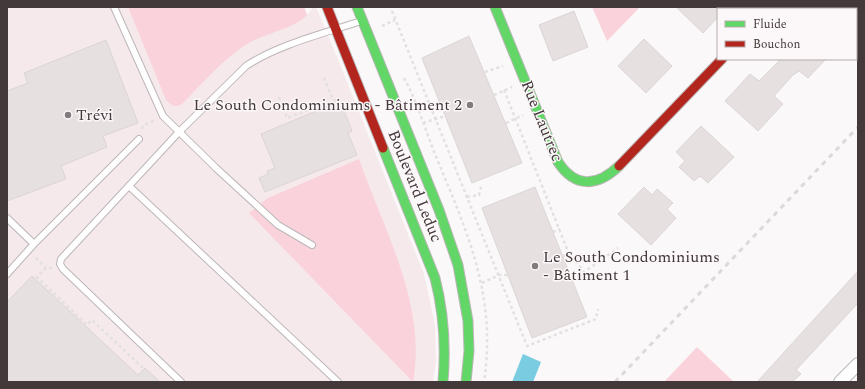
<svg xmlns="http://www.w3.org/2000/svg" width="865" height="389" font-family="Spectral,serif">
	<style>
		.built { fill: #f6e9eb }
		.green { fill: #fad2db }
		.water { fill: #7acce1 }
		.building { fill: #e6e0e1; stroke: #dbd5d6 }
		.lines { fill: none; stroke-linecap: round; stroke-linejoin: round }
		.lane-casing { stroke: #bcb6b8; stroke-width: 8 }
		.street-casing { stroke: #bcb6b8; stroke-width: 14 }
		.fast-casing { stroke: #bcb6b8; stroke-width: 11 }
		.jam-casing { stroke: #bcb6b8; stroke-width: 11 }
		.path { stroke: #e2e0e0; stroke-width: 2.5; stroke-dasharray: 3 3; stroke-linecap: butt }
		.lane { stroke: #fefefe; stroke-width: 6 }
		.street { stroke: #fefefe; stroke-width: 12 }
		.fast { stroke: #63d668; stroke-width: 9 }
		.jam { stroke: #b3261e; stroke-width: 9 }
		.rail { stroke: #dcd9da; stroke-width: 3; stroke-dasharray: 5 5; stroke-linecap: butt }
		.poi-dot { fill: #837b7d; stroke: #fcf7f8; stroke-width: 1.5 }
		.labels { text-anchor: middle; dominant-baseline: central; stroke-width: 3; stroke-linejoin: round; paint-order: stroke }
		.poi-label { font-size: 16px; fill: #43383a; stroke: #fcf7f8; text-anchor: start }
		.street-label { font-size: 16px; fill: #43383a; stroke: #fcf7f8 }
	</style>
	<rect width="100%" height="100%" fill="#fbf8f9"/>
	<!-- built -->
	<path class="built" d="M7,7H304L307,15L313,7H316L337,57L424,274L435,324L436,362L433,382H7Z"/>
	<!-- green -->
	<g class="green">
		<path d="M128,7H304L307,15C294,29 265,33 247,44C223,59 202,84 182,104C174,108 172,106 166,100Z"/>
		<path d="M592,7H640L607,41Z"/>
		<path d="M359,159C384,231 427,304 413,382L249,213L268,198Z"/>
		<path d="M697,347L734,382H664Z"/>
	</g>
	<!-- water -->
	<path class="water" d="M523,354L541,362L533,382H512Z"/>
	<!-- building -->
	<g class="building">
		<path d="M676,7H718V17L703,33Z"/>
		<path d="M574,11L588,47L553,61L539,25Z"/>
		<path d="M469,36L522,163L472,183L422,58Z"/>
		<path d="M644,39L672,66L646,93L618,66Z"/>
		<path d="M106,40L138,123L103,136L107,147L61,166L66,179L7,201V91L28,83L24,73Z"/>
		<path d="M781,59H826L808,78L799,71L793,75L774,96L783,104L758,131L725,101L750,74L759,81Z"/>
		<path d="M340,101L352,131L348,133L357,155L265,192L259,178L268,174L267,171L275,168L261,134Z"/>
		<path d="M701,126L734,157L708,183L700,176L694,181L679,167L685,161L676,152Z"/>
		<path d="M535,187L587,317L532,338L482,208Z"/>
		<path d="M644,187L652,195L657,189L673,203L667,209L676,218L651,245L618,214Z"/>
		<path d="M858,271V303L796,370L801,374L792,382H757Z"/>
		<path d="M32,276L138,375L145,368L160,382H7V302Z"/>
	</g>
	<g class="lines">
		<!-- lane casing -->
		<g class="lane-casing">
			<g id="lane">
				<path d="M114,7L163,116L216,168L278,225L312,245"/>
				<path d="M129,186L338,382"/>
				<path d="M7,218L34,244"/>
				<path d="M7,274L34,244L139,139"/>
				<path d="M181,382L63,269L60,264L61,259L179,132L246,66C277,45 325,33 361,21"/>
			</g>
		</g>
		<!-- street casing -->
		<g class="street-casing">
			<g id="street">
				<path d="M769,9L771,7"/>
				<path d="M840,382L858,364"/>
			</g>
		</g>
		<!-- fast casing -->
		<g class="fast-casing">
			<g id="fast">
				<path d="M357,7L439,210L458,265L468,321L469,351L466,382"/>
				<path d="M495,7L558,162C575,188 597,187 619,166"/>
				<path d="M383,148L435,278C444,313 446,346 443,382"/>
			</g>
		</g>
		<!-- jam casing -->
		<g class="jam-casing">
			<g id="jam">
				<path d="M327,7L383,148"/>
				<path d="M619,166L722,59"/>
			</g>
		</g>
		<!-- path -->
		<g class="path">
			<path d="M392,11L527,346L596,319L598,309"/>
			<path d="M382,26L395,20"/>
			<path d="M485,72L503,66"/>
			<path d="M324,78L333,100"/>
			<path d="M404,78C417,101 425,129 435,154C467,232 497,295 484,382"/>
			<path d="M504,90L567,249L584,272L618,248"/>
			<path d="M494,95L512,87"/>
			<path d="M279,97L287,118L338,99L350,126"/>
			<path d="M423,123L445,116"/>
			<path d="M506,123L523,115"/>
			<path d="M142,129L143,126L155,120"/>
			<path d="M467,197L479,195L481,187"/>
			<path d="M553,232L560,229"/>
			<path d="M563,256L570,253"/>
			<path d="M36,258L46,268"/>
			<path d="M52,268H46L37,277L87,325L92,320L144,369"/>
			<path d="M572,279L584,272"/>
			<path d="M482,283L499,275H508"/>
		</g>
		<!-- lane -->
		<use href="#lane" class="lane"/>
		<!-- street -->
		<use href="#street" class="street"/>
		<!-- fast -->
		<use href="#fast" class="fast"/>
		<!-- jam -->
		<use href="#jam" class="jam"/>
		<!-- rail -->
		<path class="rail" d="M615,382L858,127"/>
	</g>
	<!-- markers -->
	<g class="poi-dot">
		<circle cx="470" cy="105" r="4"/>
		<circle cx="68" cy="115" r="4"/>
		<circle cx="535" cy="266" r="4"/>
	</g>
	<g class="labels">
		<!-- poi labels -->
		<g class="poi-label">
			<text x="462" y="105" text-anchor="end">Le South Condominiums - Bâtiment 2</text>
			<text x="76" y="115">Trévi</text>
			<text x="543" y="257">Le South Condominiums<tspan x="543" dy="18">- Bâtiment 1</tspan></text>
		</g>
		<!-- street labels -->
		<g class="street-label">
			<text transform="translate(542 121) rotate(68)">Rue Lautrec</text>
			<text transform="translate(415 186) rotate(68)">Boulevard Leduc</text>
		</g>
	</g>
	<!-- border -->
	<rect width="865" height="389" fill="none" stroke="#43383a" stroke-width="16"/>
	<!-- legend -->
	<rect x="717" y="8" width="140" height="52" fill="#fcf7f8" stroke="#b2abac"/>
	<rect x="725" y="21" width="20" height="6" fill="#63d668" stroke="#b2abac"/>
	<text x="753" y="28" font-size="12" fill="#43383a">Fluide</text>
	<rect x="725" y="41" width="20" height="6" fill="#b3261e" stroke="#b2abac"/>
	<text x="753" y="48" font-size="12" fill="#43383a">Bouchon</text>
</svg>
